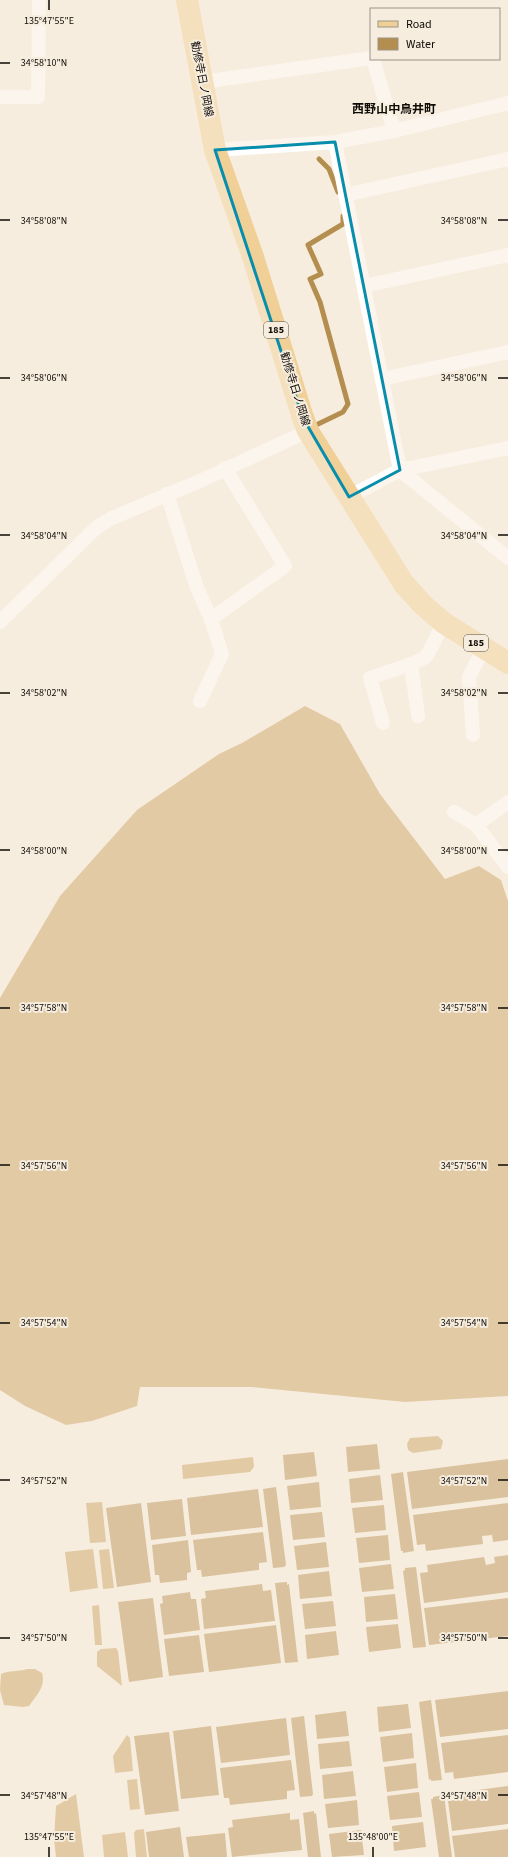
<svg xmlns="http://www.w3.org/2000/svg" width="508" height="1857" font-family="'Source Sans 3','Noto Sans JP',sans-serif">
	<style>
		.forest { fill: #c8a161 }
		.water { fill: #b48e4e }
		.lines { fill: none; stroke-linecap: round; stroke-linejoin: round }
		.stream { stroke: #b48e4e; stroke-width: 5 }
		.minor { stroke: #fff; stroke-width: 14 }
		.primary { stroke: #f0d096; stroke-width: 22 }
		.marked { fill: none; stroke: #078eac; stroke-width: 3; stroke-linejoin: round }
		.ticks { fill: none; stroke: #0e0b06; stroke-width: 1.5 }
		.labels { text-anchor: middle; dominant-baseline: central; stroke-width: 4; stroke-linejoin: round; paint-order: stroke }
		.shield { fill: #f7edde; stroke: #544f47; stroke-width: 1 }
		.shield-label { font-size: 10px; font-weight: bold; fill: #0e0b06 }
		.street-label { font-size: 11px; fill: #0e0b06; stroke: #f7edde }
		.neighbourhood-label { font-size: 12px; font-weight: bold; fill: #0e0b06; stroke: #f7edde }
		.ticks-label { font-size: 10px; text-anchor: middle; fill: #0e0b06; stroke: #f7edde; stroke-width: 4; stroke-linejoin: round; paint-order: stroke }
	</style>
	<rect width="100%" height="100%" fill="#f7edde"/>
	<!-- forest -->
	<g class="forest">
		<path d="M305,706L340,724L380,794L445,879L479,866L501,880L508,901V1396L405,1402L251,1387H140L137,1406L92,1421L66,1425L25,1406L0,1390V998L60,896L137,810L219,754L242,743Z"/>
		<path d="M438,1436L443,1441L441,1449L413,1453L408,1450L407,1444L410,1438Z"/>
		<path d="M253,1457L254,1467L250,1472L183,1479L182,1465Z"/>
		<path d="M102,1502L106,1542L90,1543L86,1503Z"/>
		<path d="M93,1549L98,1588L70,1592L65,1552Z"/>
		<path d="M109,1549L114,1588L103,1589L99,1550Z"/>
		<path d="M99,1605L102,1645H95L92,1606Z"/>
		<path d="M116,1648L118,1651L122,1686L97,1666V1652L101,1649Z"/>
		<path d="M27,1669H35L42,1673C46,1686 37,1695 29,1706L23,1707L4,1705L0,1690L1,1674C9,1670 18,1672 27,1669Z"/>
		<path d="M127,1735L130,1738L133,1771L115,1773L113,1756Z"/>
		<path d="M137,1779L140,1809L130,1810L127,1780Z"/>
		<path d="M76,1794L84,1857H56L54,1839L56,1806Z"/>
		<path d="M144,1829L147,1857H136L134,1833L136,1830Z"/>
		<path d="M125,1832L128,1857H104L102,1835Z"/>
	</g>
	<!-- water -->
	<g class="water">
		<path d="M377,1444L380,1469L348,1472L346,1447Z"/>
		<path d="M314,1452L317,1476L285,1480L283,1455Z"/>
		<path d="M508,1459V1497L412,1509L407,1472Z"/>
		<path d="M403,1472L414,1551L403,1553V1551H401L391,1474Z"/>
		<path d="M380,1475L383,1500L351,1503L349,1479Z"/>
		<path d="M319,1482L321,1507L290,1510L287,1486Z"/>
		<path d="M276,1487L286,1565L284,1567L273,1568L263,1489Z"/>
		<path d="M258,1489L263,1527L191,1535L187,1498Z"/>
		<path d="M182,1499L186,1536L151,1540L147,1503Z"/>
		<path d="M141,1503L151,1582L117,1587L106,1508Z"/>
		<path d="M508,1503V1540L493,1542L492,1535L482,1536L483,1544L426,1551L425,1544L417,1545L413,1515Z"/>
		<path d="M384,1505L386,1530L355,1533L352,1508Z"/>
		<path d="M322,1512L325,1537L293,1540L290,1515Z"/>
		<path d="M263,1532L267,1562L259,1563V1570L202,1577L201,1570H197L193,1540Z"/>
		<path d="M388,1535L390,1560L359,1563L356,1538Z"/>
		<path d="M188,1540L191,1572L187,1573V1580L160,1583L159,1575H155L152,1545Z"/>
		<path d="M326,1542L329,1567L297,1570L294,1546Z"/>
		<path d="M508,1555V1592L424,1603L420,1573L428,1572L427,1565L484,1557L486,1565L495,1563L494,1557Z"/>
		<path d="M391,1564L394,1589L362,1592L359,1568Z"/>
		<path d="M416,1567L426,1647L413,1648L403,1571L405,1570V1568Z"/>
		<path d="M329,1571L332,1596L300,1599L298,1575Z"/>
		<path d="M287,1582V1585L289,1584L298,1662L285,1663L275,1583Z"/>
		<path d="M262,1584L263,1591L271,1590L275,1621L204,1629L201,1599L206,1598L205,1591Z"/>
		<path d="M190,1592L191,1599H196L200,1630L164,1635L160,1604L163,1603L162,1596Z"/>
		<path d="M395,1594L398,1619L366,1622L364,1597Z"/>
		<path d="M153,1598L163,1677L129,1682L118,1602Z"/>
		<path d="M508,1598V1636L429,1645L424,1608Z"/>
		<path d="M333,1601L336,1626L305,1629L302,1604Z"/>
		<path d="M398,1624L401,1648L369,1652L366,1627Z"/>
		<path d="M276,1625L281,1663L209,1672L204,1634Z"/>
		<path d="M336,1631L339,1655L307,1659L305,1635Z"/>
		<path d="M199,1635L204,1672L169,1676L164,1639Z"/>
		<path d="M508,1691V1729L440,1737L435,1700Z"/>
		<path d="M431,1700L442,1780L431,1781V1779L429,1780L419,1702Z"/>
		<path d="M408,1704L411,1728L379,1732L377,1707Z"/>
		<path d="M346,1711L349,1736L317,1739L315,1715Z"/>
		<path d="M304,1716L313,1794L312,1796L300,1797L291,1718Z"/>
		<path d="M286,1718L290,1755L221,1763L216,1727Z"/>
		<path d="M211,1726L219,1795L181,1799L173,1731Z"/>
		<path d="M169,1732L179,1811L145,1815L134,1736Z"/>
		<path d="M412,1733L414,1758L383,1762L380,1737Z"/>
		<path d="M508,1735V1772L454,1779L453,1772L445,1773L441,1743Z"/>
		<path d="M349,1741L352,1766L320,1769L318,1744Z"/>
		<path d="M291,1760L295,1790L287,1791V1799L230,1805L229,1798H224L220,1768Z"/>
		<path d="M416,1763L418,1788L387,1792L384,1767Z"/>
		<path d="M353,1771L356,1796L324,1799L322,1775Z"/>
		<path d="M508,1786V1824L452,1831L448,1801L456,1800L455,1793Z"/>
		<path d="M419,1792L422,1817L390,1820L387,1796Z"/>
		<path d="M444,1795L452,1857H439L431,1799H433V1797Z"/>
		<path d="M357,1800L359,1825L328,1828L325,1804Z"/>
		<path d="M314,1811V1814L316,1813L321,1857H308L303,1813Z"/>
		<path d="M290,1813V1820L299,1819L302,1850L232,1857L228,1828L233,1827L232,1820Z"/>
		<path d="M423,1822L426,1847L394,1851L392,1826Z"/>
		<path d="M180,1827L184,1857H149L146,1832Z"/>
		<path d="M508,1829V1857H455L452,1836Z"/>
		<path d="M361,1830L364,1855L332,1857L329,1834Z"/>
		<path d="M225,1833L227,1857H189L186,1837Z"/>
	</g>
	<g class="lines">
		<!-- stream -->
		<g class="stream">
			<path d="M319,159L329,169L338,192"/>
			<path d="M314,426L343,412L348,404L320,302L310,279L321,274L308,245L343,224V216"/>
		</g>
		<!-- minor -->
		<g class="minor">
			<path d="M373,59L394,131"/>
			<path d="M202,82L371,58"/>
			<path d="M0,97H38L39,0"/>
			<path d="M335,142L400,470L508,558"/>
			<path d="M215,150L335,142L394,131L508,103"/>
			<path d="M345,195L508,159"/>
			<path d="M364,286L508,255"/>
			<path d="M382,379L508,352"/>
			<path d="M167,494L197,588L211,619"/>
			<path d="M349,497L400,470L508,448"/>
			<path d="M0,622L97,527L112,518L200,481L308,431"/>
			<path d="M411,664L418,716"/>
			<path d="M200,701L222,654L211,619L285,566L225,468"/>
			<path d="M383,723L370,678L411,664L426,657L444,623"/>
			<path d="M473,735L469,677L484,648"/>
			<path d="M454,812L476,825L508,867"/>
			<path d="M476,825L508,802"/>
		</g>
		<!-- primary -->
		<path class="primary" d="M187,0L215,150L253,257L303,418L308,431L404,584L423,605L444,623L508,663"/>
	</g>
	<!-- marked area -->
	<path d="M0 0H508V1857H0ZM335,142L400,470L349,497L303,418L215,150Z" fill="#f7edde" fill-opacity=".55" fill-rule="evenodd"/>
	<path class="marked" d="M335,142L400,470L349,497L303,418L215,150Z"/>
	<!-- ticks -->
	<path class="ticks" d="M49,0V10M0,63H10M0,220H10M498,220H508M0,378H10M498,378H508M0,535H10M498,535H508M0,693H10M498,693H508M0,850H10M498,850H508M0,1008H10M498,1008H508M0,1165H10M498,1165H508M0,1323H10M498,1323H508M0,1480H10M498,1480H508M0,1638H10M498,1638H508M0,1795H10M498,1795H508M49,1847V1857M373,1847V1857"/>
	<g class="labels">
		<!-- shield labels -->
		<g class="shield">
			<rect x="264" y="322" width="24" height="16" rx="3"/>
			<rect x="464" y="635" width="24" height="16" rx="3"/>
		</g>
		<g class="shield-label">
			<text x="276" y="330">185</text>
			<text x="476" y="643">185</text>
		</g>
		<!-- street labels -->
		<g class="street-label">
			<text transform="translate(202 79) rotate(79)">勧修寺日ノ岡線</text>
			<text transform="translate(295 389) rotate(73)">勧修寺日ノ岡線</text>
		</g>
		<!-- neighbourhood labels -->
		<g class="neighbourhood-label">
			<text x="394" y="109">西野山中鳥井町</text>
		</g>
	</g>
	<g class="ticks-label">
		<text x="49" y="24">135°47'55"E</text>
		<text x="44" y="66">34°58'10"N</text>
		<text x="44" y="224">34°58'08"N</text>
		<text x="464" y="224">34°58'08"N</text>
		<text x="44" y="381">34°58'06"N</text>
		<text x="464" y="381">34°58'06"N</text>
		<text x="44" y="539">34°58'04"N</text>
		<text x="464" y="539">34°58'04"N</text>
		<text x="44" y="696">34°58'02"N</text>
		<text x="464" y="696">34°58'02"N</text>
		<text x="44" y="854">34°58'00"N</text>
		<text x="464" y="854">34°58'00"N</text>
		<text x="44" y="1011">34°57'58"N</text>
		<text x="464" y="1011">34°57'58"N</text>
		<text x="44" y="1169">34°57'56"N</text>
		<text x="464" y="1169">34°57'56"N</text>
		<text x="44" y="1326">34°57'54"N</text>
		<text x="464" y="1326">34°57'54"N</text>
		<text x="44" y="1484">34°57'52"N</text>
		<text x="464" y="1484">34°57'52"N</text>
		<text x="44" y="1641">34°57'50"N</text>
		<text x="464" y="1641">34°57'50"N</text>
		<text x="44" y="1799">34°57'48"N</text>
		<text x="464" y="1799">34°57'48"N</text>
		<text x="49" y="1840">135°47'55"E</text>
		<text x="373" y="1840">135°48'00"E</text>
	</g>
	<!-- legend -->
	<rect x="370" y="8" width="130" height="52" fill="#f7edde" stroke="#9a9388"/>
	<rect x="378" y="21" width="20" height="6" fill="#f0d096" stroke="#9a9388"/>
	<text x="406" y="28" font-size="12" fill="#0e0b06">Road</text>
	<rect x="378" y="38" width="20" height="12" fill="#b48e4e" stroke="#9a9388"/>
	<text x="406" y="48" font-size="12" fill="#0e0b06">Water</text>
</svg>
